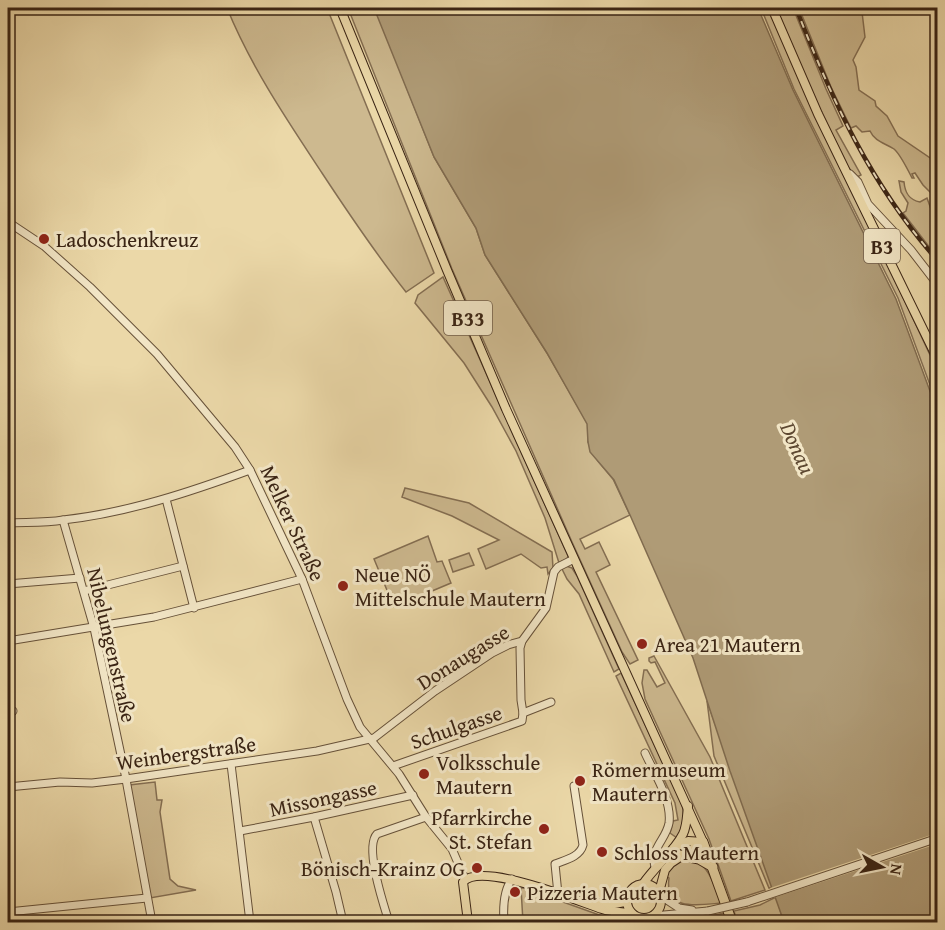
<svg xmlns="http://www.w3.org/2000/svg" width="945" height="930" font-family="'Gentium Book Plus',serif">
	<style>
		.green { fill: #cdb98f; stroke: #846e52; stroke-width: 1.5 }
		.water { fill: #af9b76; stroke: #806b4f; stroke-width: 1.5 }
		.pier { fill: #ebd8a8 }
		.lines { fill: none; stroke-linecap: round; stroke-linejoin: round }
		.minor-casing { stroke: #665139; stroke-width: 9 }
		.major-casing { stroke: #3a2414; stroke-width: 10 }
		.highway-casing { stroke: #3a2414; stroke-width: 11 }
		.minor { stroke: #f2e6c6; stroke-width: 7 }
		.major { stroke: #ebd8a8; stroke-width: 8 }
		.highway { stroke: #ebd8a8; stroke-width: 9 }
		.rail-casing { stroke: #3a2414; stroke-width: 4.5 }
		.rail { stroke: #f2e6c6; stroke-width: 2; stroke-dasharray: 7; stroke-linecap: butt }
		.minor-bridge-casing { stroke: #665139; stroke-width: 9; stroke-linecap: butt }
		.minor-bridge { stroke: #f2e6c6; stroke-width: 7 }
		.poi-dot { fill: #8f2418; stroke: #f2e6c6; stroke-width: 2 }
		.labels { text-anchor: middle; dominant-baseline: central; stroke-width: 6; stroke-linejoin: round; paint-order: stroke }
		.shield { fill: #f2e6c6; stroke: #715e49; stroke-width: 1.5 }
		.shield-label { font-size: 20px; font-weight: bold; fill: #3a2414 }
		.poi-label { font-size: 21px; fill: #3a2414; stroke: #f2e6c6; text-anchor: start }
		.street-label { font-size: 21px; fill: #3a2414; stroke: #f2e6c6 }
		.water-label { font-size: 22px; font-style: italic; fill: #5d4831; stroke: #f2e6c6 }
	</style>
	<rect width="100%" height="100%" fill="#ebd8a8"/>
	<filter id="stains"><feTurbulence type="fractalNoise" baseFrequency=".00333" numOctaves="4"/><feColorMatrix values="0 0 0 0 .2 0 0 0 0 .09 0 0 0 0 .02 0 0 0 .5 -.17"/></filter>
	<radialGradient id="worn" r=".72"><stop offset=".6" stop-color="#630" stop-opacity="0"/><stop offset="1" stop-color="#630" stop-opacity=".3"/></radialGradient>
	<!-- green -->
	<g class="green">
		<path d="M227,8H327L434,273L406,292C376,254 349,214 322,173C287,120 251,67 227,8Z"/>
		<path d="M348,8H374L376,10L434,157L476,228L485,255L547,353L588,424V442L598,461L613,479L630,515L580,539L585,549L599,542L610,565L596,572L638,660L630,664L622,652L572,542L452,269Z"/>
		<path d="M761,8H768L937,370V404L898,298L794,89Z"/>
		<path d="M775,8H793L826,89L843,126L836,130L861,175L857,177L846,165L821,113Z"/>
		<path d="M799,8H864L862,12L865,37L853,60L856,67L859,90L875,101L876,106L887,116L898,136L936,162L938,168L937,257L903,213L906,211L908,203L901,192L899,181L904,182C905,193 909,200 920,202L927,198L931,209L935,208L934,196L923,185L915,173L912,174L914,178H912C909,172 899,153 894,149C885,143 875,142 870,131L862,132L856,126L851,128L831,87Z"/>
		<path d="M443,277L568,556L567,559L559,563L545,518L516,451L492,407L464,363L415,303L418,295Z"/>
		<path d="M405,488L469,503L552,552L553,568L548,574L547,567L541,568L521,554L486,569L478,549L499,540L452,516L402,497Z"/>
		<path d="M428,536L437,562L442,561L451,583L394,607L374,559Z"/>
		<path d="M469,553L474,565L453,572L449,560Z"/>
		<path d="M566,566L572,568L577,576L619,669L614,672L579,594L567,579L562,569Z"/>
		<path d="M654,656L710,757L765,890L731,901L709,839L645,699L642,683L644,670H647L657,687L665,683L655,662L651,663L649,661V658Z"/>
		<path d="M621,673L682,804C685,817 683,826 677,838L670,833L673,821L678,820L675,803L616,676Z"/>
		<path d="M707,701L773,887L769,888L714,756Z"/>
		<path d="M155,782L157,800H162L160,812L170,879L178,886L196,890L150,898L129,785Z"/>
		<path d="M680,859C708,857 713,882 721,903C699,905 664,912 669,878L666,876L668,871Z"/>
		<path d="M521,888H524L619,922L576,921L575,922H523Z"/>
		<path d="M776,897L784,922H737L734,911L760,905Z"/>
		<path d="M725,913L727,922H663V921L700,918Z"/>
	</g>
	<!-- water -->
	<path class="water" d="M374,8H758L793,90L896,299L937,410V922H784L730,771L693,658L630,515L614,480L590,452L588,442L587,424L547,353L485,255L476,228L434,157Z"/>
	<!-- pier -->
	<path class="pier" d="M937,833V844L773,898L770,888Z"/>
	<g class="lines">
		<!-- minor casing -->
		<g class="minor-casing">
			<g id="minor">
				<path d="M850,174L858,182L868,204L911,250L938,285"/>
				<path d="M8,222L44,246L90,287L157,354L235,447L250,470L302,579L347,699L360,727L399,774L426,817L452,849L465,879"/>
				<path d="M166,499L194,608"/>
				<path d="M63,520L94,628L125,774L152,922"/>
				<path d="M8,523C26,522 45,523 63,520C127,513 190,492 250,470"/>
				<path d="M8,584L80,578"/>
				<path d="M84,591L183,566"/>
				<path d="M8,641L154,617L302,579"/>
				<path d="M8,711H13"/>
				<path d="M523,713L551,702"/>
				<path d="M645,753C654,773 672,800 669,823C666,840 650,848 655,867"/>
				<path d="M231,764L250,922"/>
				<path d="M393,766L522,721L523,713L521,700L520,648L522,641"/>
				<path d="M8,787L60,782L92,783L126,779L317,751L374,738L435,691L492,653L508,645L522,641L546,608L554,572L558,567L574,559"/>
				<path d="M314,817L336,892L343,922"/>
				<path d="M240,831L314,817L413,795"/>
				<path d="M558,894L555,864C565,860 580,857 583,845L574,786"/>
				<path d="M661,896L679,908L692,910"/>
				<path d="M747,902L938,838"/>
				<path d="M8,912L147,898"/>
				<path d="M653,916L708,911"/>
				<path d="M389,922C384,906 364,847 377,834L426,817"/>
				<path d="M504,922C503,908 503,891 512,879"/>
				<path d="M633,922L635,917"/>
			</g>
		</g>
		<!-- major casing -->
		<g class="major-casing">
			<g id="major">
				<path d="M340,8L447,270L506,409L703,842"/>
				<path d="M772,8L818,114L938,360"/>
				<path d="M674,848L688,841L703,842"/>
				<circle cx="644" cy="901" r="17"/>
				<path d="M643,884C655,866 674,852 683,834C687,826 687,815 688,806"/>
				<path d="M659,892L665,870L671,863L703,842"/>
				<path d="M593,903L614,904L625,902"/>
				<path d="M468,922L463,882C481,861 578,901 602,909C611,912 621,912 631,913"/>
			</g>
		</g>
		<!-- highway casing -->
		<g class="highway-casing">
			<g id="highway">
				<path d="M703,842L732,922"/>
				<path d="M680,855L699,859L713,867"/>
			</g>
		</g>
		<!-- minor -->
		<use href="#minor" class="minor"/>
		<!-- major -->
		<use href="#major" class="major"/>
		<!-- highway -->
		<use href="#highway" class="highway"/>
		<!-- rail casing -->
		<g class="rail-casing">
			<path id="rail" d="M796,8C833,102 870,184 938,261"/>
		</g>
		<!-- rail -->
		<use href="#rail" class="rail"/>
		<!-- minor-bridge casing -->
		<g class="minor-bridge-casing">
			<path id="minor-bridge" d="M708,911L747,902"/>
		</g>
		<!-- minor-bridge -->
		<use href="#minor-bridge" class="minor-bridge"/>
	</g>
	<!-- markers -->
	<g class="poi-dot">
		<circle cx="44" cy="239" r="6"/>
		<circle cx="343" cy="586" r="6"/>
		<circle cx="642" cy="644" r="6"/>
		<circle cx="424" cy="774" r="6"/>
		<circle cx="580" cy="781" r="6"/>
		<circle cx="544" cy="829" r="6"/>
		<circle cx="602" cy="852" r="6"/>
		<circle cx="477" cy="868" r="6"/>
		<circle cx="515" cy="892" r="6"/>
	</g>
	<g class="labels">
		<!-- shield labels -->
		<g class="shield">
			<rect x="864" y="229" width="36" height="34" rx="4.5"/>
			<rect x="444" y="301" width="48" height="34" rx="4.5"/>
		</g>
		<g class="shield-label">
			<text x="882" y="246">B3</text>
			<text x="468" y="318">B33</text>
		</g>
		<!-- poi labels -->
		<g class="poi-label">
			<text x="56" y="239">Ladoschenkreuz</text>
			<text x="355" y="574">Neue NÖ<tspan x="355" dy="24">Mittelschule Mautern</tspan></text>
			<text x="654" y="644">Area 21 Mautern</text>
			<text x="436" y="762">Volksschule<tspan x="436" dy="24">Mautern</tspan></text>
			<text x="592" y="769">Römermuseum<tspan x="592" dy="24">Mautern</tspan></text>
			<text x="532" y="817" text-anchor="end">Pfarrkirche<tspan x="532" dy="24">St. Stefan</tspan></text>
			<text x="614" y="852">Schloss Mautern</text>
			<text x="465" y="868" text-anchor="end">Bönisch-Krainz OG</text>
			<text x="527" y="892">Pizzeria Mautern</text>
		</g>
		<!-- street labels -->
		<g class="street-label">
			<text transform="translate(293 523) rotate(65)">Melker Straße</text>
			<text transform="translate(112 645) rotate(77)">Nibelungenstraße</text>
			<text transform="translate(463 657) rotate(-32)">Donaugasse</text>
			<text transform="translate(456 727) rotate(-19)">Schulgasse</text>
			<text transform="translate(186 753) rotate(-8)">Weinbergstraße</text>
			<text transform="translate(323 798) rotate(-12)">Missongasse</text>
		</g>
		<!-- water labels -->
		<g class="water-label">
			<text transform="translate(798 448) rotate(66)">Donau</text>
		</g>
	</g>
	<!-- margin -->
	<rect width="945" height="930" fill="none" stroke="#ebd8a8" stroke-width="30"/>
	<rect x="9" y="9" width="927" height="912" fill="none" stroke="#3a2414" stroke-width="3"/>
	<rect x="15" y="15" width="915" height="900" fill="none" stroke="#3a2414" stroke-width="1.5"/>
	<!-- north arrow -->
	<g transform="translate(882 867) rotate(99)" stroke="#f2e6c6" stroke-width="4.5" paint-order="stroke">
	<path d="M0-4.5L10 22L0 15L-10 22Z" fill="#3a2414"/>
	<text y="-9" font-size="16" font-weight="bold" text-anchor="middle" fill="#3a2414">N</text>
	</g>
	<rect width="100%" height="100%" filter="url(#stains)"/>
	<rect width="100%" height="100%" fill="url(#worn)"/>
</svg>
